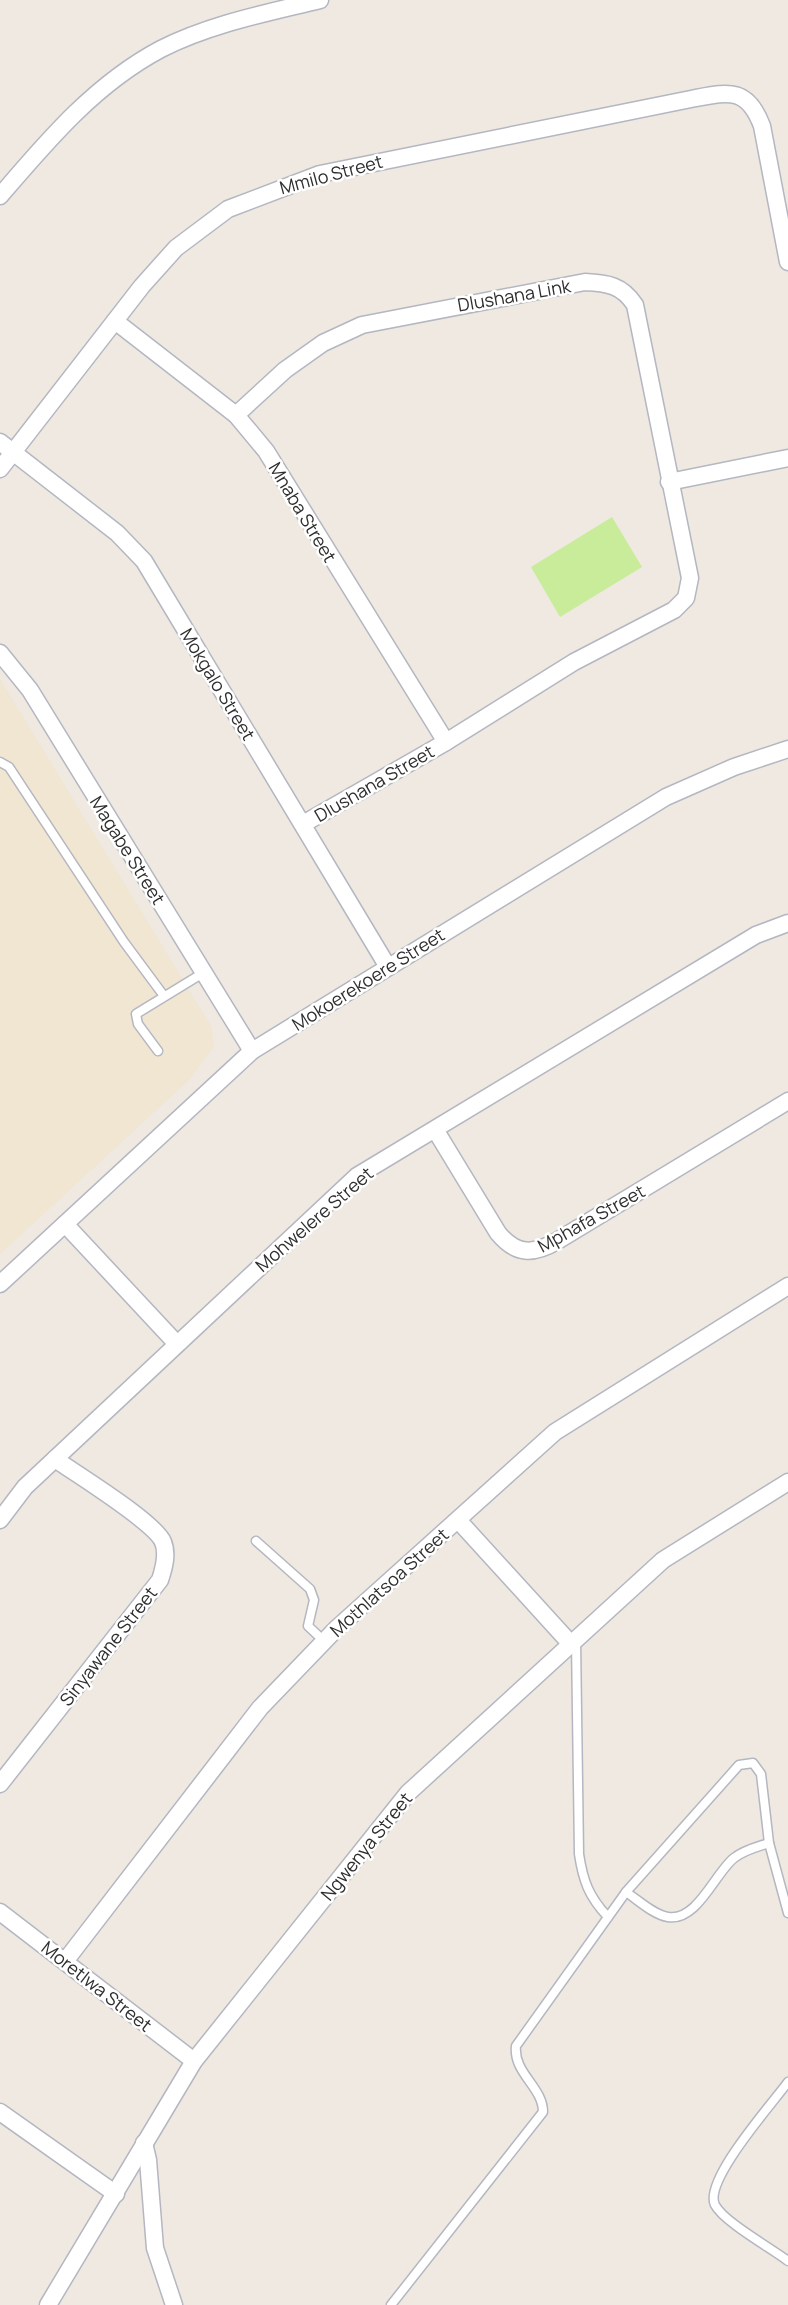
<svg xmlns="http://www.w3.org/2000/svg" width="788" height="2305" font-family="Manrope,sans-serif">
	<style>
		.education { fill: #f0e6d1 }
		.pitch { fill: #c9ec9a }
		.lines { fill: none; stroke-linecap: round; stroke-linejoin: round }
		.lane-casing { stroke: #b4b7c1; stroke-width: 11 }
		.street-casing { stroke: #b4b7c1; stroke-width: 19 }
		.lane { stroke: #fff; stroke-width: 8 }
		.street { stroke: #fff; stroke-width: 16 }
		.labels { text-anchor: middle; dominant-baseline: central; stroke-width: 5; stroke-linejoin: round; paint-order: stroke }
		.street-label { font-size: 18px; fill: #2e2e2e; stroke: #fff }
	</style>
	<rect width="100%" height="100%" fill="#efe9e1"/>
	<!-- education -->
	<path class="education" d="M0,679L211,1026L214,1046L191,1078L0,1254Z"/>
	<!-- pitch -->
	<path class="pitch" d="M612,517L642,567L560,617L531,567Z"/>
	<g class="lines">
		<!-- lane casing -->
		<g class="lane-casing">
			<g id="lane">
				<path d="M0,762L9,767L124,942L164,996"/>
				<path d="M158,1051L138,1024L136,1014L203,973"/>
				<path d="M256,1541L310,1589L314,1600L308,1626L324,1641"/>
				<path d="M576,1640L579,1854C583,1881 589,1897 608,1917"/>
				<path d="M626,1892L739,1765L753,1763L761,1774L769,1843"/>
				<path d="M788,2082C772,2104 703,2181 715,2205C724,2222 771,2248 788,2261"/>
				<path d="M391,2305L543,2112C543,2087 513,2073 516,2046L626,1892C638,1900 654,1915 668,1917C697,1922 715,1873 734,1858C744,1850 757,1847 769,1843L788,1913"/>
			</g>
		</g>
		<!-- street casing -->
		<g class="street-casing">
			<g id="street">
				<path d="M0,196C48,140 95,84 161,49C210,24 267,13 320,0"/>
				<path d="M115,321L236,415L266,451L446,742"/>
				<path d="M236,415L285,370L323,343L362,325L585,282C607,283 622,285 635,305L690,578L686,598L674,610L574,662L446,742L303,824"/>
				<path d="M0,442L117,533L144,561L388,967"/>
				<path d="M0,469L142,286L176,248L228,209L320,174L691,99C728,92 747,86 762,126L788,262"/>
				<path d="M669,482L788,458"/>
				<path d="M0,653L30,690L252,1051"/>
				<path d="M436,1131L498,1233C516,1255 533,1255 557,1241L788,1101"/>
				<path d="M65,1224L177,1344"/>
				<path d="M0,1284L252,1051L666,797L734,767L788,749"/>
				<path d="M0,1520L25,1487L357,1176L756,935L788,923"/>
				<path d="M458,1520L570,1643"/>
				<path d="M0,1784L160,1580C164,1568 168,1554 163,1542C155,1522 76,1474 55,1459"/>
				<path d="M0,1912L194,2061"/>
				<path d="M66,1960L260,1708L336,1629L555,1432L788,1286"/>
				<path d="M0,2112L116,2194"/>
				<path d="M144,2143L148,2160L155,2248L174,2305"/>
				<path d="M48,2305L194,2061L408,1793L663,1560L788,1482"/>
			</g>
		</g>
		<!-- lane -->
		<use href="#lane" class="lane"/>
		<!-- street -->
		<use href="#street" class="street"/>
	</g>
	<g class="labels">
		<!-- street labels -->
		<g class="street-label">
			<text transform="translate(331 174) rotate(-15)">Mmilo Street</text>
			<text transform="translate(514 295) rotate(-10)">Dlushana Link</text>
			<text transform="translate(303 512) rotate(59)">Mnaba Street</text>
			<text transform="translate(218 684) rotate(59)">Mokgalo Street</text>
			<text transform="translate(374 783) rotate(-30)">Dlushana Street</text>
			<text transform="translate(128 850) rotate(58)">Magabe Street</text>
			<text transform="translate(368 979) rotate(-32)">Mokoerekoere Street</text>
			<text transform="translate(591 1218) rotate(-29)">Mphafa Street</text>
			<text transform="translate(314 1219) rotate(-41)">Mohwelere Street</text>
			<text transform="translate(389 1582) rotate(-42)">Mothlatsoa Street</text>
			<text transform="translate(108 1646) rotate(-52)">Sinyawane Street</text>
			<text transform="translate(366 1846) rotate(-51)">Ngwenya Street</text>
			<text transform="translate(97 1986) rotate(38)">Moretlwa Street</text>
		</g>
	</g>
</svg>
